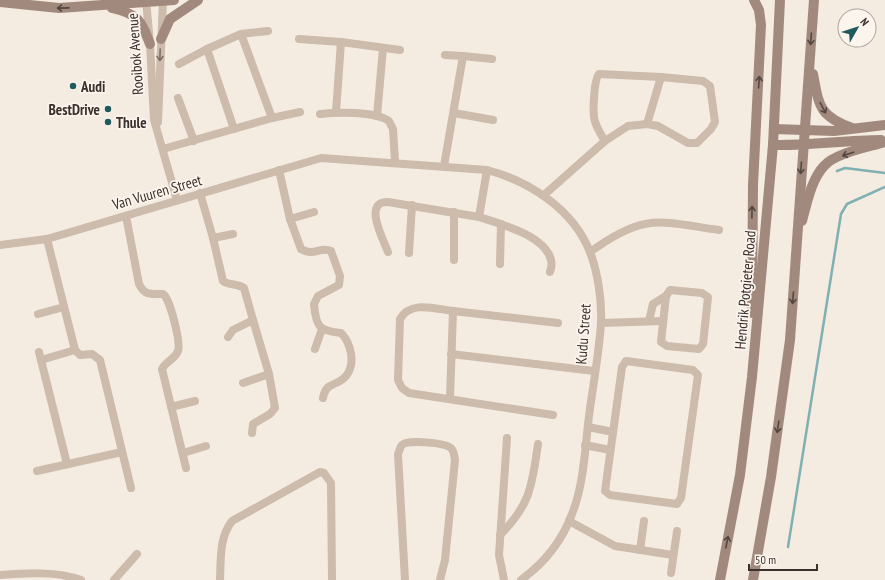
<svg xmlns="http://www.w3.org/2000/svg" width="885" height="580" font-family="'PT Sans Narrow',sans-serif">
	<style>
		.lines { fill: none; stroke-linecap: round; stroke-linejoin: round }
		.stream { stroke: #7fb0b2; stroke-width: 2.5 }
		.minor { stroke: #cdbbac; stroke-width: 8 }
		.secondary { stroke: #a18a7d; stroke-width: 10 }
		.oneway { stroke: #544640 }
		.oneway2 { stroke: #7d6f65 }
		.poi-dot { fill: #1f5a5e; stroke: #fbf5ee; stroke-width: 1.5 }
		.labels { text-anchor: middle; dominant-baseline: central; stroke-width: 3.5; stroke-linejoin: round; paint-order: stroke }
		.street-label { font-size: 15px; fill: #3b302b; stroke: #fbf5ee }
		.poi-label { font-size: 15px; font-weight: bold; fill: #3b302b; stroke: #fbf5ee; text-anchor: start }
	</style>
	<rect width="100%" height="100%" fill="#f4ebe1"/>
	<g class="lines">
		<!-- stream -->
		<g class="stream">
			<path d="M837,171L845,168L885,173"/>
			<path d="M788,547L841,214L847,204L885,187"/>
		</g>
		<!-- minor -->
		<g class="minor">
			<path d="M146,0L150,44L154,120L177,200"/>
			<path d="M241,34L272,118"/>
			<path d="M299,39L341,42L336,112"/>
			<path d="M341,42L400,50"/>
			<path d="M207,49L241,34L268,31"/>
			<path d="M463,56L492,59"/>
			<path d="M179,64L207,49L234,129"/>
			<path d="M178,98L194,141"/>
			<path d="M454,113L493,120"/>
			<path d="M320,114C338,112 374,111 389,121L393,129L395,162"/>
			<path d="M377,116L383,48"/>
			<path d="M158,122L163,0"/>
			<path d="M647,124L661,77"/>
			<path d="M163,149L272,118L300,112"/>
			<path d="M444,166L463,56L445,55"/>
			<path d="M279,170L290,219L314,212"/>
			<path d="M487,170L479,217C500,224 545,235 551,260C552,264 551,269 550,272"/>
			<path d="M200,193L213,238L233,234"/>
			<path d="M544,195L605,141L628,126L647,124L658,126L688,143H697L711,129L715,122L710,86L703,81L661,77L599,74C594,79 593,109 594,117C595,126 600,133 605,141"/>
			<path d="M454,212V260"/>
			<path d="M126,216L139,284C145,296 151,294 163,294C170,298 181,343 178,351C175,359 166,361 162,369L186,468"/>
			<path d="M290,219L301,249C314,257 320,246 331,251L340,276L339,285L318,296L314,304C316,327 319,331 341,333C351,343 356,364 346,376C337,387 326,381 323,398"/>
			<path d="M213,238L223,281C230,286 237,283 244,288L253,320L233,330L228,337"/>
			<path d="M47,239L75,350L80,355L92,354L100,360L131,488"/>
			<path d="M0,245L47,239L321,158L487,170C529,181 573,209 590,252C598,273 602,301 601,323C599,354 593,385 589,416C585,448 584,484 572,514C562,541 543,564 521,580"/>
			<path d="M388,252C384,241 362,201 388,202L479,217"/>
			<path d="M590,252C644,213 657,221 719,230"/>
			<path d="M409,253L412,205"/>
			<path d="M500,264L501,224"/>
			<path d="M670,290L702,293L708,297L703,344L699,349L667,346L661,342L666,296Z"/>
			<path d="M453,311C435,309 411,300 400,319L398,380L402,388L409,393L553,415"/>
			<path d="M38,314L64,307"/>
			<path d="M649,321L653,304L666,296"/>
			<path d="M601,323L663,321"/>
			<path d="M315,349L322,329"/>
			<path d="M39,352L67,464"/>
			<path d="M451,354L594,371"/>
			<path d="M41,360L75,350"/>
			<path d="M626,361L693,370L698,375L681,498L677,504L610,495L605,491L622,367Z"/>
			<path d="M243,383L269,374L253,320"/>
			<path d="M450,398L453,311L558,323"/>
			<path d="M171,407L195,401"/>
			<path d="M588,427L613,432"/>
			<path d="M252,433L253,424L270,414L275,408L269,374"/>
			<path d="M585,445L610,450"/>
			<path d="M183,453L206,446"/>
			<path d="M37,471L122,452"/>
			<path d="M569,521L615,546L673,555"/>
			<path d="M500,535C531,504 532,485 538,444"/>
			<path d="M640,550L644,521"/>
			<path d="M671,573L677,531"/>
			<path d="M0,575C26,573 57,571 81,580"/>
			<path d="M114,580L137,554"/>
			<path d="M220,580C221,559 219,538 232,521L320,472L324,473L331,483L332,580"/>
			<path d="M405,580L398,454C399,452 400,447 402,445C407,439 445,443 451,448C454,451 454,455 455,460L445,560L440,580"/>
			<path d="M504,580L499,555L507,438"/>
		</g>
		<!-- secondary -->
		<g class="secondary">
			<path d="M0,2L59,8L174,0"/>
			<path d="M112,8C138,14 141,20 150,44"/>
			<path d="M161,39L170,19L198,0"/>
			<path d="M813,74C819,106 819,116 852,128"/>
			<path d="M774,129L834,131L885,125"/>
			<path d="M773,145C809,146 845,140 881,140"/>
			<path d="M802,221C807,203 811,180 824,166C835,153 869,147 885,142"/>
			<path d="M752,313L753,185L761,25L759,10L754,0"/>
			<path d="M720,580L740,475L752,377L773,145L780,0"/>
			<path d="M753,580L771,477L790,340L814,0"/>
		</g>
	</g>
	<!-- one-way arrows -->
	<defs><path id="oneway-shaft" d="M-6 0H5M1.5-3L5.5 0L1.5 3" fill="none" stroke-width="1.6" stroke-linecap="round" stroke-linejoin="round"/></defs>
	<g class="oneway">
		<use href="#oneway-shaft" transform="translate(63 8) rotate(179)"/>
		<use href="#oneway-shaft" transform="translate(811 39) rotate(94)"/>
		<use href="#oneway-shaft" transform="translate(759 82) rotate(-86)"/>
		<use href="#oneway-shaft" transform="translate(823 108) rotate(62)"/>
		<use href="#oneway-shaft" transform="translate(848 154) rotate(162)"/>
		<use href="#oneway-shaft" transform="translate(801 168) rotate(94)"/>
		<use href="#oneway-shaft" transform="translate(752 212) rotate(-89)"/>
		<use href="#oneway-shaft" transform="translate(793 298) rotate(94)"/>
		<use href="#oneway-shaft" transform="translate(778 427) rotate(98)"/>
		<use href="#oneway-shaft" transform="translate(727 542) rotate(-79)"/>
	</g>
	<use class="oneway2" href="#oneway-shaft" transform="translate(160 55) rotate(92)"/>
	<!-- markers -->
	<g class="poi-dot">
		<circle cx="73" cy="86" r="4"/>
		<circle cx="108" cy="109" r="4"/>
		<circle cx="108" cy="122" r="4"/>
	</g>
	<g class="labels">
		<!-- street labels -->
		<g class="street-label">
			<text transform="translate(135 54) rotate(-94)">Rooibok Avenue</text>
			<text transform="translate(157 192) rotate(-16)">Van Vuuren Street</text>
			<text transform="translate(745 290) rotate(-85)">Hendrik Potgieter Road</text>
			<text transform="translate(583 334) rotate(-86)">Kudu Street</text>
		</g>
		<!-- poi labels -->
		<g class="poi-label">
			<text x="81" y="86">Audi</text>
			<text x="100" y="109" text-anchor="end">BestDrive</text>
			<text x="116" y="122">Thule</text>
		</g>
	</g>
	<!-- north arrow -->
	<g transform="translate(857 28) rotate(51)"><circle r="19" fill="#fbf5ee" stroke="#aea6a0"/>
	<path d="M0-3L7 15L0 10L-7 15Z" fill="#1f5a5e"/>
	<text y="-6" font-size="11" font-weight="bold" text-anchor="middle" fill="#3b302b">N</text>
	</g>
	<!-- scale -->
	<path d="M749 564v6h68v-6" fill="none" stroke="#3b302b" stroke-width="2"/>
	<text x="755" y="564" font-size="12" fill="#3b302b" stroke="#fbf5ee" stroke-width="3" paint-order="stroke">50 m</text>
</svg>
